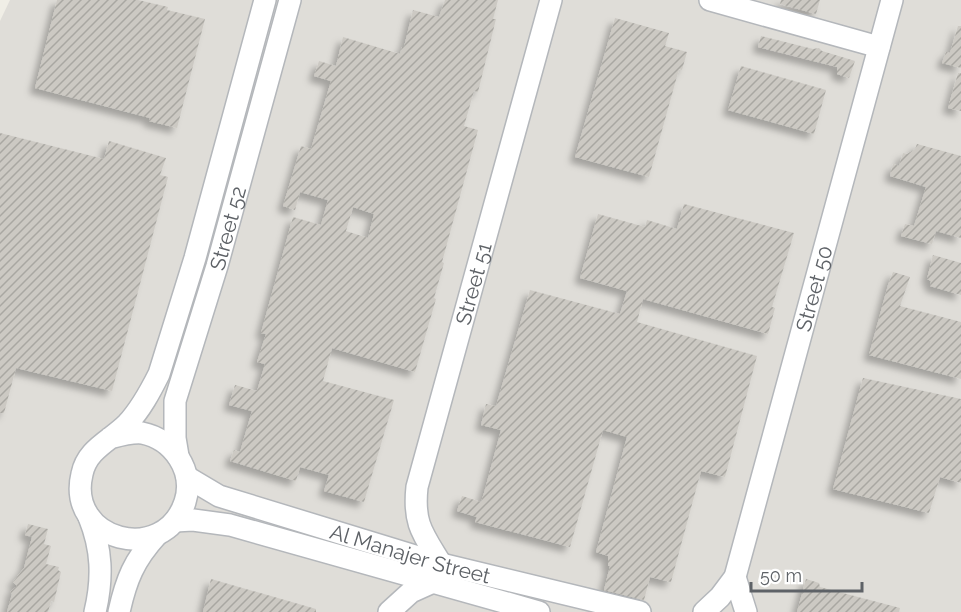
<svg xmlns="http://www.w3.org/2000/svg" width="961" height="612" font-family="Raleway,sans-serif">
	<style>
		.industrial { fill: #dfddd8 }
		.building { fill: url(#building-hatch); fill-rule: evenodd; filter: url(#shadow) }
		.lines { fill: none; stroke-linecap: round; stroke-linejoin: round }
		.minor-casing { stroke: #b4b7bb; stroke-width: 24 }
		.minor { stroke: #fff; stroke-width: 21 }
		.labels { text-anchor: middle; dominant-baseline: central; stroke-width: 4.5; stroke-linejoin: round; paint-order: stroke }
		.street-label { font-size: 21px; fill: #5e6267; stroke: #fff }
	</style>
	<defs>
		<pattern id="building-hatch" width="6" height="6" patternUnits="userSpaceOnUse" patternTransform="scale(1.5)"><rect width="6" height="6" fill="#ccc9c3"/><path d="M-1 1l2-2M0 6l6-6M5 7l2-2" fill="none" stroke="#a9a7a2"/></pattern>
		<filter id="shadow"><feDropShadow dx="-5.5" dy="5.5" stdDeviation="3" flood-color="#0004"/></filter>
	</defs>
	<rect width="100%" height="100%" fill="#f0eee6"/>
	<!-- industrial -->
	<path class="industrial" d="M10,0H961V612H0V21Z"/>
	<!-- building -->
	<g class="building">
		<path d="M57,0H138L168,7L167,10L205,19L177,128L149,121L150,118L35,88Z"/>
		<path d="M445,0H498L493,19H496L478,92L474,91L464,126L478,130L442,262L444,263L434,298L436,299L415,372L332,348L323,381L394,400L364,502L324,491L329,475L300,467L296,481L230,461L234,450L240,452L252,411L229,405L235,385L257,391L265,364L257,362L266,334L261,333L293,217L321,225L328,200L300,192L295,210L283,206L301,146L311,149L331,81L314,76L319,61L336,66L343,37L400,54L402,47H404L413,10L439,17ZM353,207L374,214L368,238L346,231Z"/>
		<path d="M781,0H820L816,14L780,4Z"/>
		<path d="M615,18L669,33L665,46L687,52L682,70L679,69L649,177L575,157Z"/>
		<path d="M958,26H961V68L942,63L946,52L950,53Z"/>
		<path d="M761,36L813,49L819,48L822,51L855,61L849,78L837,74V67L758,47Z"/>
		<path d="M741,66L826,90L814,134L728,110Z"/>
		<path d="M958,73H961V111L948,108Z"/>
		<path d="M0,133L104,159L109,141L166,158L160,175L168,177L112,391L16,368L4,413H0Z"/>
		<path d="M917,144L961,156V238L936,231L932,244L901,236L905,224L914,226L926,187L890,176L893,164L899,166L903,153L907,154L915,149Z"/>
		<path d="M684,204L794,233L772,307L775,308L768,334L643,299L637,322L757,356L725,477L701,471L671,582L650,577L644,600L604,590L610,566H608V556L596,552L627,437L603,430L570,547L475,522L477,517L457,511L462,496L481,502L484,493L501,430L481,425L486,404L496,406L530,290L620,314L627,291L580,278L598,214L645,227L647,220L677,229Z"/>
		<path d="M933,255L961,263V295L930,286L931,281L927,279Z"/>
		<path d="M893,272L910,277L900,306L961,322V379L869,355L888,285Z"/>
		<path d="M863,378L961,399V483L940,477L929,513L833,489Z"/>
		<path d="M28,524L48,529L44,544L51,546L46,564L59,567L58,570L61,572L54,602L51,601L48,612H7L12,594L10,592L17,586L13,582L24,568L32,537L25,535Z"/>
		<path d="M211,579L316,609V612H203Z"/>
		<path d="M806,579L819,583L820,587L900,608L899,612H797Z"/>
	</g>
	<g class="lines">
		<!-- minor casing -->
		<g class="minor-casing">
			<g id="minor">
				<path d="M710,0L879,47"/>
				<path d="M110,438C121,435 131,432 142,433C173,439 195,471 185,502C164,566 66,541 82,474C87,449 110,441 127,424C141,409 150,392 159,374L195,258L265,0"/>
				<path id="s1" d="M178,456L175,438V401L217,266L290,0"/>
				<path id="s2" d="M187,477L219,496L441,564L640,612"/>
				<path d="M89,517C102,549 103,578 95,612"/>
				<path d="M175,521L193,520L230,525L539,612"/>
				<path id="s3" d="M441,564C423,534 413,524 417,487L551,0"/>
				<path d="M735,577L746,612"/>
				<path d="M119,612C126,580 134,560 157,535"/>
				<path d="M389,612L411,592L431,583"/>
				<path id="s4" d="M704,612L720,597L735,577L892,0"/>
			</g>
		</g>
		<!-- minor -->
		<use href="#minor" class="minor"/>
	</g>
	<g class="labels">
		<!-- street labels -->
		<g class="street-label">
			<text stroke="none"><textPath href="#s1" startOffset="236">Street 52</textPath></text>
			<text stroke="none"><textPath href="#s3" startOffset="294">Street 51</textPath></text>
			<text stroke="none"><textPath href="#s4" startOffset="346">Street 50</textPath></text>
			<text stroke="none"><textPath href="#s2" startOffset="237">Al Manajer Street</textPath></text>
		</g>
	</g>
	<!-- scale -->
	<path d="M751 582v9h111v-9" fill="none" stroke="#5e6267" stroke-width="3"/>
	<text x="760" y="582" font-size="18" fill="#5e6267" stroke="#ffffff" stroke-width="4.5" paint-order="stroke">50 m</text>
</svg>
